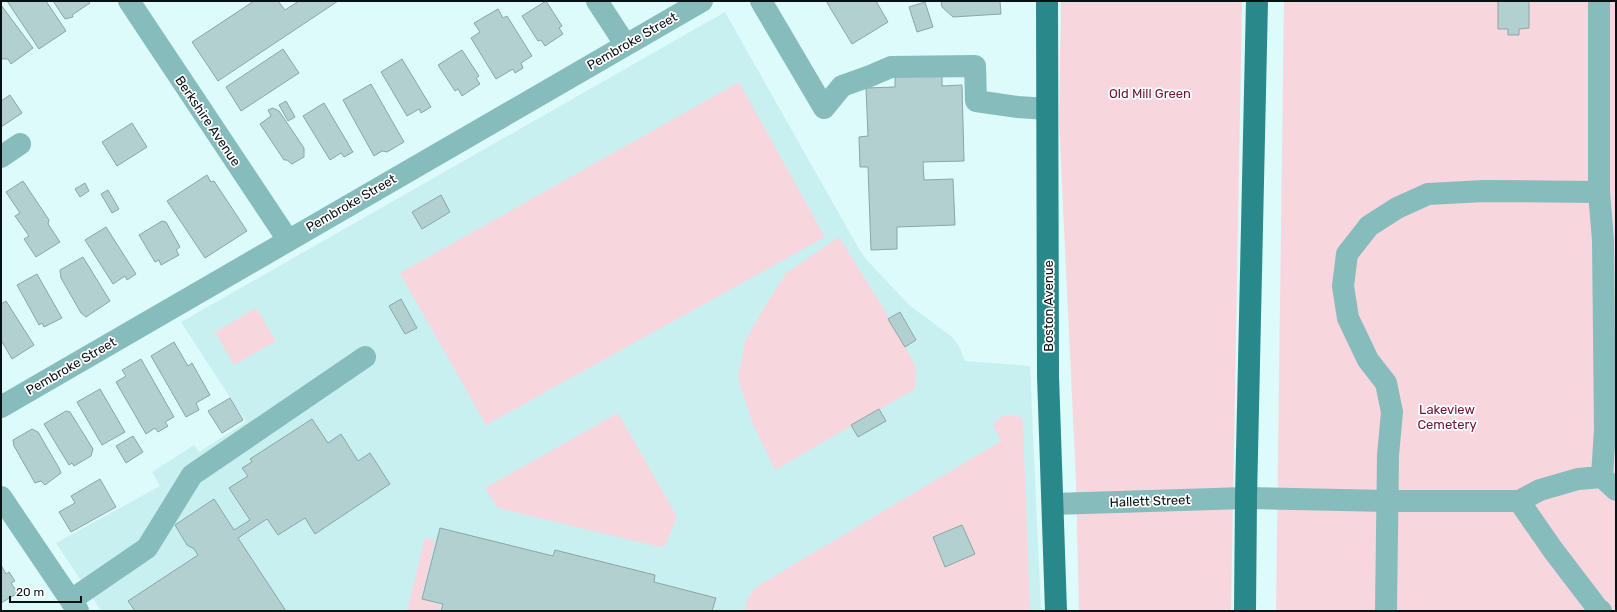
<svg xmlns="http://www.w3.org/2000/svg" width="1617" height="612" font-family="Rubik,sans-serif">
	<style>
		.built { fill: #c9f0f0 }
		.green { fill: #f8d6dd }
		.building { fill: #b3d0d0; stroke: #8aa6a6 }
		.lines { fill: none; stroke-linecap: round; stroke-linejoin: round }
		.minor { stroke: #86bcbc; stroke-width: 22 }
		.major { stroke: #298889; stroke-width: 22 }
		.labels { text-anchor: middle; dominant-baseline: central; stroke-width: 3.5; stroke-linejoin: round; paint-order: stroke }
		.street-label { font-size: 13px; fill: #071212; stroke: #fff }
		.park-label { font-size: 13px; fill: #6e1434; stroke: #fff }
	</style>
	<rect width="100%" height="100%" fill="#ddfbfa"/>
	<!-- built -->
	<path class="built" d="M725,12L859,249L866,259L909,305L952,337L959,346L965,361L1030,366L1041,611H101L56,543L160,486L152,472L194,445L199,452L246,422L181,322Z"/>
	<!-- green -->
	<g class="green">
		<path d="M1061,1H1242L1231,611H1079L1076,481L1059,121Z"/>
		<path d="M1284,1H1616V611H1276Z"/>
		<path d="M739,82L825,237L486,425L400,273Z"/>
		<path d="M839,237L890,319L916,367L915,389L775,470L752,422L738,378L745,342L762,311L786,273Z"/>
		<path d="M256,308L276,341L234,365L215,332Z"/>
		<path d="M618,413L677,517L664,548L498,508L485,488Z"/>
		<path d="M1005,415H1011L1021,417L1023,424L1030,611H744L749,596L756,587L1001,441L993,425L1000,417Z"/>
		<path d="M425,538L435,541L421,599L441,605L440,611H407Z"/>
	</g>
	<!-- building -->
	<g class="building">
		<path d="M7,1H46L66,31L39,49Z"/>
		<path d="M53,1H88L90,3L72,15L73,17L65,19Z"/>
		<path d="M254,1H278L285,10L299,1H338L218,81L192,42Z"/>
		<path d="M546,1L562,26L559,28L563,34L545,46L541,40L538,41L522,16Z"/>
		<path d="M826,1H876L888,22L852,44Z"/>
		<path d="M941,1H1000L1001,14L953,17L942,7Z"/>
		<path d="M1498,1H1529V28L1519,29V35H1508V29H1498Z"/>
		<path d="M925,2L933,27L917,32L909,7Z"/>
		<path d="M1,5L33,48L11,64L8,59H3L1,57Z"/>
		<path d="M498,9L503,18L507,16L532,56L521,63L523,68L515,73L513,69L496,79L471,38L480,32L474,23Z"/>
		<path d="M283,49L299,73L241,111L226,87Z"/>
		<path d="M462,50L479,76L476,78L480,84L462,96L458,89L455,91L438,65Z"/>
		<path d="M402,59L431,107L421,113L419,109L407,116L381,72Z"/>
		<path d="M942,74V86L962,85L964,161L923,162L924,180L953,179L955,225L897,227V249L871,250L868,167H860L859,137L868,136L866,88L895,87V75Z"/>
		<path d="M371,84L404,142L387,152L382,151L374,156L343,100Z"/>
		<path d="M10,95L22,113L1,127V101Z"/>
		<path d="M286,101L295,117L288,121L279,105Z"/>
		<path d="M324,103L353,152L344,157L341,153L330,160L303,116Z"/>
		<path d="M273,108L279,111L304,148V157L292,164L287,160H284L260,124L271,116L268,110Z"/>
		<path d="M132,123L147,147L117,166L102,142Z"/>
		<path d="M207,175L211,182L214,181L247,231L205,258L167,201Z"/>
		<path d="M23,181L49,220L48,224L60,242L36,257L24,239L29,236L15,216L20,213L6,192Z"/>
		<path d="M85,183L89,191L80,197L75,189Z"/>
		<path d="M108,190L119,209L112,213L101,194Z"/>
		<path d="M441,195L450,212L422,229L412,212Z"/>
		<path d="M162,221L166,222L180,247L176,250L179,255L161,265L159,260L155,262L139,235Z"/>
		<path d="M106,227L136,274L127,280L125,276L113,284L85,240Z"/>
		<path d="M83,257L110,301L86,317L81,313L61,278L60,270Z"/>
		<path d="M37,274L62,318L44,327L42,323L39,325L17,285Z"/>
		<path d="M401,299L417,328L405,334L389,306Z"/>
		<path d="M6,301L34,345L12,359L1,340V304Z"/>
		<path d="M900,312L916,340L905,347L888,319Z"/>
		<path d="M174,342L188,366L192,363L210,395L196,403L199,410L186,417L151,356Z"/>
		<path d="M141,359L174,417L165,422L168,426L158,432L155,428L146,434L116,382L126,376L122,370Z"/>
		<path d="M100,389L125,432L102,445L77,402Z"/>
		<path d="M230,398L243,420L222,433L208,411Z"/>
		<path d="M879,409L886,421L858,437L851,425Z"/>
		<path d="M66,411L70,412L93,449L91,456L74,466L72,463L69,465L44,424Z"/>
		<path d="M312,419L328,443L341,434L358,461L370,453L390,484L315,534L305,518L278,535L267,519L238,538L286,611H135L128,601L198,555L194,549L187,545L175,525L214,499L234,530L250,520L229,488L248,476L242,468L252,462L250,459Z"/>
		<path d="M32,429L38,432L59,468L61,473L45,485L41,481L35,483L14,446L13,440Z"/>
		<path d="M133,436L143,452L126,463L116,446Z"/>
		<path d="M100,479L116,507L71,532L59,512L75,503L71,496Z"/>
		<path d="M962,525L975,554L945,567L933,537Z"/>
		<path d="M440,528L553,556L555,550L655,575L654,582L716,598L712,611H441L443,604L422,599Z"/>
		<path d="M1,565L6,574L9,572L15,581L11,583L18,593L1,603Z"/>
	</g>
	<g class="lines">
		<!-- minor -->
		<g class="minor">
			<path d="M129,1L288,240"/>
			<path d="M597,1L625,44"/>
			<path d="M761,1L824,108L842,86L870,76L891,67L975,66L976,101L1018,107L1047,109"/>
			<path d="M1599,1V192L1603,240L1605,429L1602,477"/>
			<path d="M1,157L20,144"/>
			<path d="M1,407L702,1"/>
			<path d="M1,497L78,611"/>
			<path d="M1519,501L1553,550L1598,609L1601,611"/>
			<path d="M1053,504L1246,498L1388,501H1519L1540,490L1578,479L1602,477L1616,490"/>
			<path d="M71,600L147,548L192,475L365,357"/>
			<path d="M1386,611L1388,455L1392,412L1386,383L1368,360L1348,318L1343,286L1347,254L1369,226L1397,208L1428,194L1484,191L1599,192"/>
		</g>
		<!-- major -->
		<g class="major">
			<path d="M1047,1L1048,376L1056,611"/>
			<path d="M1245,611L1246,498L1257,1"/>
		</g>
	</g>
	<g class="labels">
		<!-- street labels -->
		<g class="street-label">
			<text transform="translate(632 41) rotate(-30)">Pembroke Street</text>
			<text transform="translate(208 121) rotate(56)">Berkshire Avenue</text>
			<text transform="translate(351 203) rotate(-30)">Pembroke Street</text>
			<text transform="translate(1048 306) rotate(-90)">Boston Avenue</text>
			<text transform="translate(71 366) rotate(-30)">Pembroke Street</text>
			<text transform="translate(1150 501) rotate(-2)">Hallett Street</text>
		</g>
		<!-- park labels -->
		<g class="park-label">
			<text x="1150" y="93">Old Mill Green</text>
			<text x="1447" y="409">Lakeview<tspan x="1447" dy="15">Cemetery</tspan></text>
		</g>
	</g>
	<!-- border -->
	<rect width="1617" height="612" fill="none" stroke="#071212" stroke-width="4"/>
	<!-- scale -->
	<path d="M10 596v6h71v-6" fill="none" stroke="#071212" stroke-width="2"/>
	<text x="16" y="596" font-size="12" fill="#071212" stroke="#ffffff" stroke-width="3" paint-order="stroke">20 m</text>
</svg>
